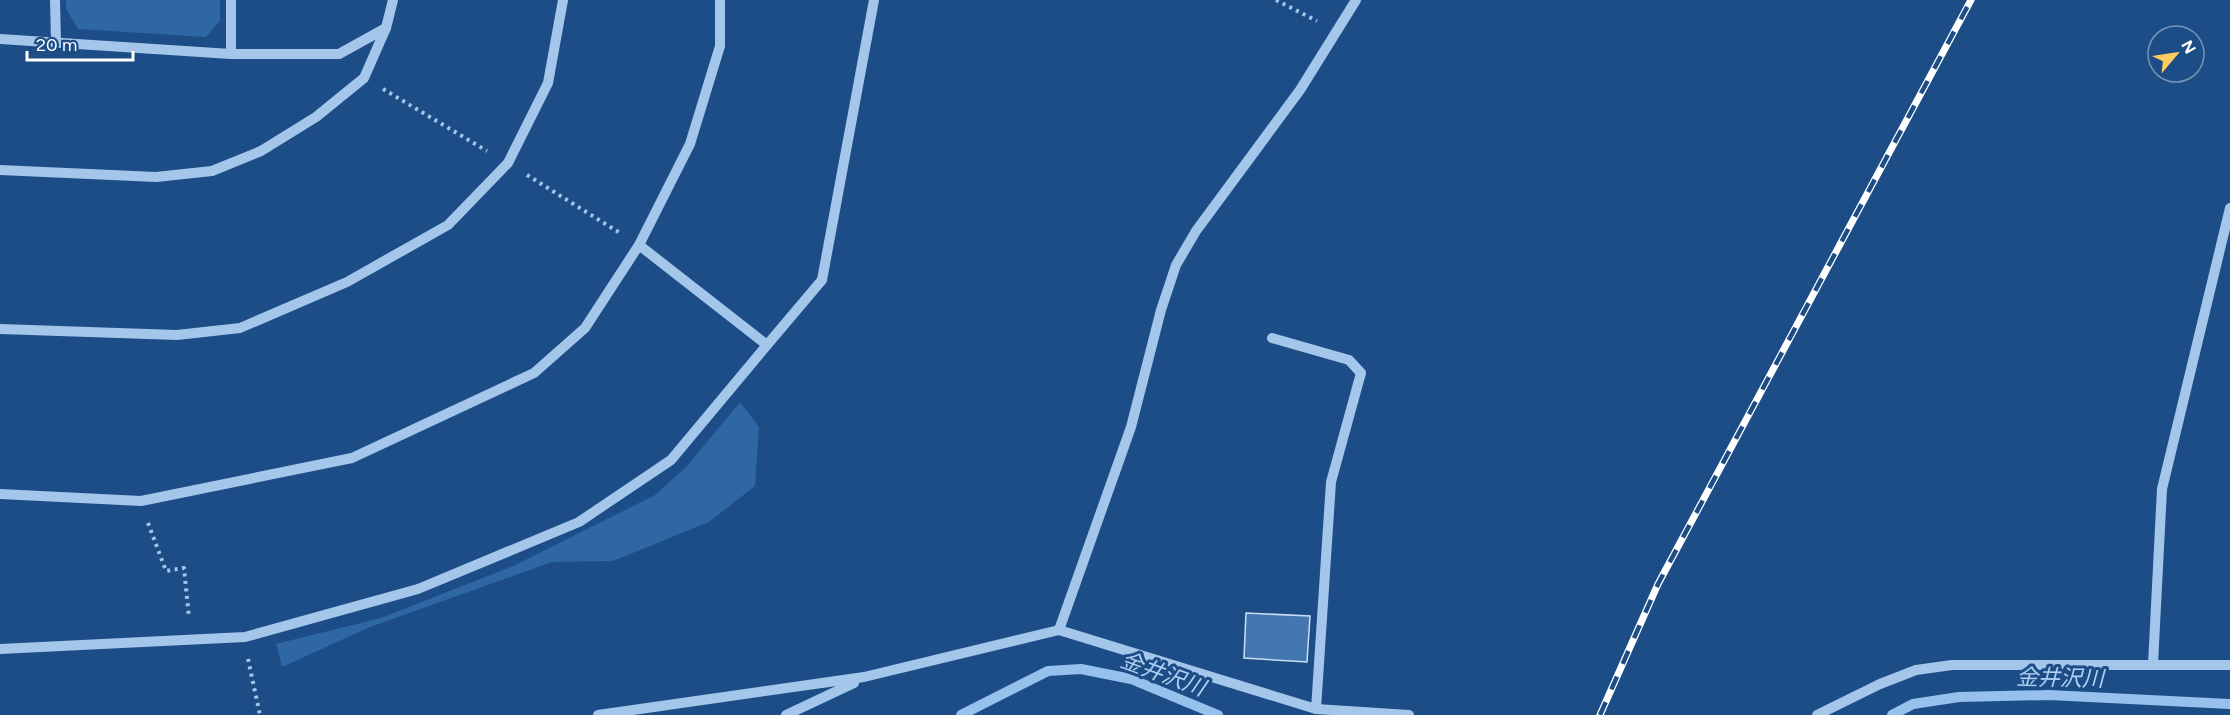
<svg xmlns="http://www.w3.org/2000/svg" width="2230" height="715" font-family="Figtree,'Noto Sans JP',sans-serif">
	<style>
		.green { fill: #2f67a4 }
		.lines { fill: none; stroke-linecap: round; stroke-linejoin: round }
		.stream { stroke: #97c1ed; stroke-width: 10 }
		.building { fill: #4477af; stroke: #c9dff8; stroke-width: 1.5 }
		.path { stroke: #a4c6eb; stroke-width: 4; stroke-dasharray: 3 4.5; stroke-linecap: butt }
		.minor { stroke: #a4c6eb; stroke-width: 10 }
		.rail-casing { stroke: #fff; stroke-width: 7 }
		.rail { stroke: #1c4d86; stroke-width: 4.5; stroke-dasharray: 14; stroke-linecap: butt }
		.labels { text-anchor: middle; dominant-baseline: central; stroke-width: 6; stroke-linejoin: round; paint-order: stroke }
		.water-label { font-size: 22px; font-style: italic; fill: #afd0f3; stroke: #1c4d86 }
	</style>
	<rect width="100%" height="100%" fill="#1c4d86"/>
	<!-- green -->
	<g class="green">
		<path d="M66,0H220V21L206,37L78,29L66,9Z"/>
		<path d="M740,402L759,427L755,486L709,522L613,561L552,562L370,627L282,667L276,644L381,618L513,566L655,495L686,467Z"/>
	</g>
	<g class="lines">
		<!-- stream -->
		<g class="stream">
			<path d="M961,715L1048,671L1081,669L1131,679L1218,715"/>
			<path d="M1892,715L1913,704L1959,697L2049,695L2230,704"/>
		</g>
	</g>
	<!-- building -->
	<path class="building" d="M1246,613L1310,616L1307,662L1244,658Z"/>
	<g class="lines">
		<!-- path -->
		<g class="path">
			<path d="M1276,0L1317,21"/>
			<path d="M383,89L487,151"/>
			<path d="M527,175L620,233"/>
			<path d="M148,523L166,571L184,568L189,618"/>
			<path d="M248,659L260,715"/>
		</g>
		<!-- minor -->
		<g class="minor">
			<path d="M55,0L56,41"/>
			<path d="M231,0V54"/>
			<path d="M0,39L231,54H339L386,28"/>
			<path d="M0,170L156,177L212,171L261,151L316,117L364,78L386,28L393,0"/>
			<path d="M0,329L177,335L240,328L347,282L448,225L508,163L548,83L563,0"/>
			<path d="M1272,338L1349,360L1361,373L1331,482L1316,709"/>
			<path d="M767,345L822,280L874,0"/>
			<path d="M0,494L141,501L352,458L534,373L585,328L639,245L690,144L720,46V0"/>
			<path d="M1059,630L1131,427L1161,310L1176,265L1196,231L1300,90L1356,0"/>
			<path d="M0,649L245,637L418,589L579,522L671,460L767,345L639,245"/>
			<path d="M2153,664L2162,489L2230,208"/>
			<path d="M598,715L864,677L1059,630L1316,709L1409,715"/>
			<path d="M786,715L854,683"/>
			<path d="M1817,715L1880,684L1916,670L1952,665H2230"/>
		</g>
		<!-- rail casing -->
		<g class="rail-casing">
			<path id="rail" d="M1600,715L1658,584L1971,0"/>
		</g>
		<!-- rail -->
		<use href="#rail" class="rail"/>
	</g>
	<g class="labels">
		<!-- water labels -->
		<g class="water-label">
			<text transform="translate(1163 674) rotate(20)">金井沢川</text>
			<text transform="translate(2060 678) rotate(1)">金井沢川</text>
		</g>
	</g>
	<!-- north arrow -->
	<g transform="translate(2176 54) rotate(61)"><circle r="28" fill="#1c4d86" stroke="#7794b6" stroke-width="1.5"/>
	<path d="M0-4.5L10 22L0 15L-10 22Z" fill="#fccc61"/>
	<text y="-9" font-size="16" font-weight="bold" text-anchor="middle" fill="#ffffff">N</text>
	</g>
	<!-- scale -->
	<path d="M27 51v9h106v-9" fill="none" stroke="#ffffff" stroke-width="3"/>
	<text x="36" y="51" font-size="18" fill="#ffffff" stroke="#1c4d86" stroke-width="4.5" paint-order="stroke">20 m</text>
</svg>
